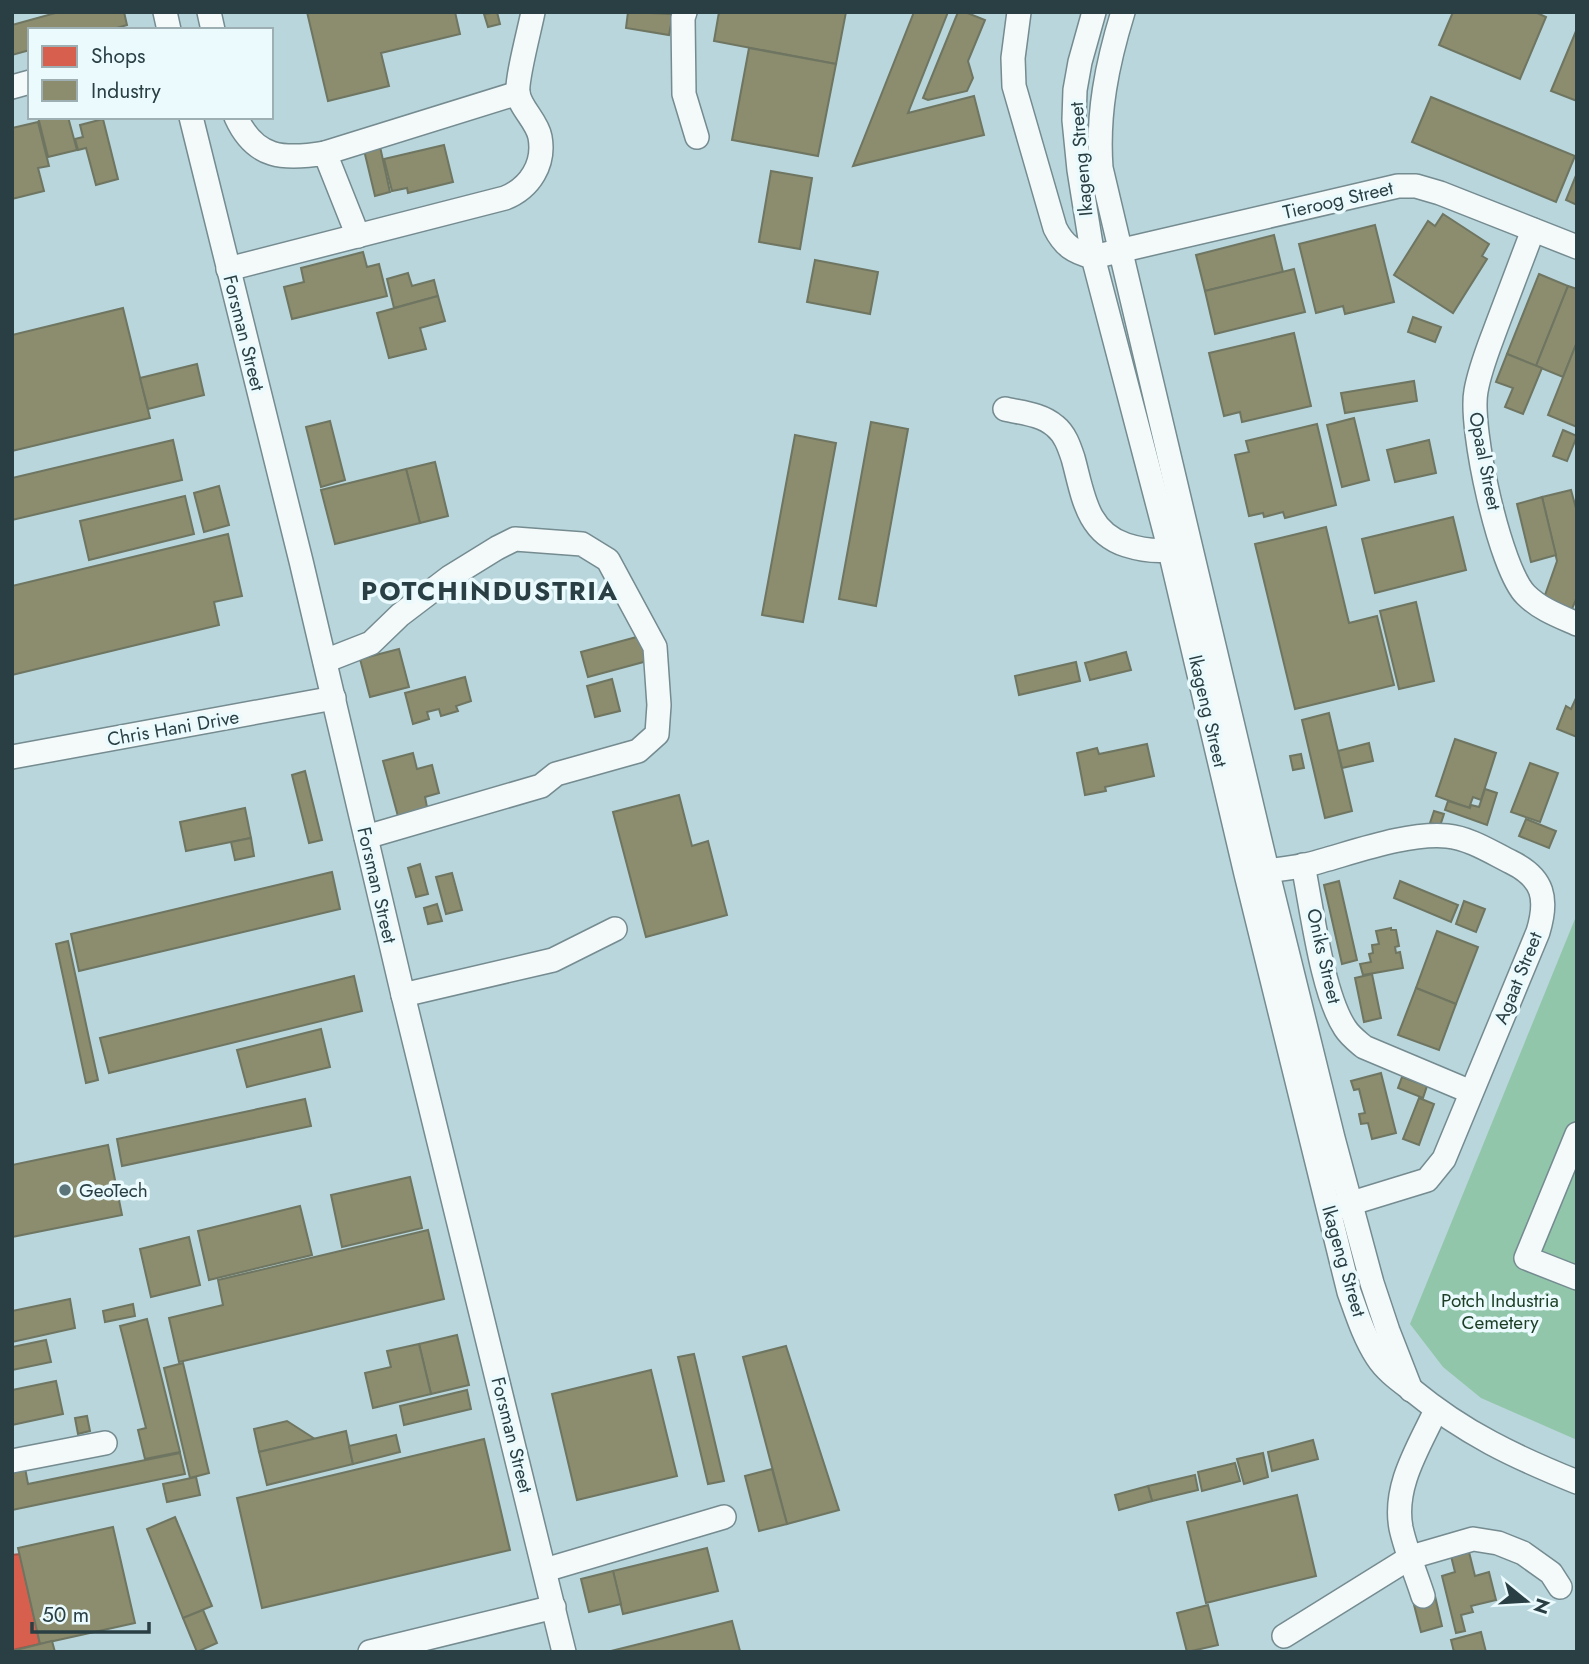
<svg xmlns="http://www.w3.org/2000/svg" width="1589" height="1664" font-family="Jost,sans-serif">
	<style>
		.green { fill: #92c6aa }
		.shops { fill: #d6604d; stroke: #a2564a; stroke-width: 2 }
		.industry { fill: #8c8c6e; stroke: #6e7561; stroke-width: 2 }
		.lines { fill: none; stroke-linecap: round; stroke-linejoin: round }
		.minor-casing { stroke: #748b90; stroke-width: 26 }
		.minor { stroke: #f4f9fa; stroke-width: 23 }
		.poi-dot { fill: #5b7479; stroke: #eafafd; stroke-width: 2.5 }
		.labels { text-anchor: middle; dominant-baseline: central; stroke-width: 7; stroke-linejoin: round; paint-order: stroke }
		.street-label { font-size: 19px; fill: #293f43; stroke: #eafafd }
		.poi-label { font-size: 19px; fill: #293f43; stroke: #eafafd; text-anchor: start }
		.park-label { font-size: 19px; fill: #1b3e24; stroke: #eafafd }
		.district-label { font-size: 26px; font-weight: bold; letter-spacing: 2px; fill: #293f43; stroke: #eafafd }
	</style>
	<rect width="100%" height="100%" fill="#b9d6dc"/>
	<!-- green -->
	<path class="green" d="M1577,914V1440L1481,1398L1443,1367L1410,1324Z"/>
	<!-- shops -->
	<path class="shops" d="M20,1554L40,1644L12,1650V1555Z"/>
	<!-- industry -->
	<g class="industry">
		<path d="M59,12H124L127,25L110,30H30V50L12,55V25Z"/>
		<path d="M307,12H455L460,34L381,53L389,86L328,101Z"/>
		<path d="M497,12L500,24L488,27L484,14Z"/>
		<path d="M628,12L673,14L669,35L626,28Z"/>
		<path d="M719,12H846L836,64L714,41Z"/>
		<path d="M914,12H948L908,113L974,96L984,135L853,166Z"/>
		<path d="M958,12H965L985,20L968,61L973,78L967,91L928,100L923,98Z"/>
		<path d="M1453,12H1535L1546,17L1520,79L1439,45Z"/>
		<path d="M1576,31H1577V101L1551,91Z"/>
		<path d="M749,48L836,64L818,156L732,140Z"/>
		<path d="M1431,97L1575,156L1556,202L1412,142Z"/>
		<path d="M38,117H68L77,150L48,157Z"/>
		<path d="M103,119L118,179L96,185L86,148L78,150L75,139L83,137L80,125Z"/>
		<path d="M38,122L49,166L38,168L44,191L12,199V128Z"/>
		<path d="M379,142L390,192L375,196L363,146Z"/>
		<path d="M444,145L453,182L408,193L407,188L392,191L384,159Z"/>
		<path d="M771,171L812,178L800,249L759,242Z"/>
		<path d="M1577,173V205L1566,200Z"/>
		<path d="M1443,214L1489,244L1482,256L1487,259L1453,313L1394,275L1428,221L1435,226Z"/>
		<path d="M1375,225L1394,302L1345,314L1343,306L1316,313L1299,244Z"/>
		<path d="M1274,235L1283,272L1205,291L1196,255Z"/>
		<path d="M363,252L367,267L379,264L387,296L292,319L284,287L304,282L301,268Z"/>
		<path d="M815,260L878,272L870,314L807,302Z"/>
		<path d="M1294,269L1305,312L1215,334L1205,291Z"/>
		<path d="M408,273L412,286L434,280L438,296L394,308L387,279Z"/>
		<path d="M1539,274L1568,286L1536,366L1507,354Z"/>
		<path d="M1568,286L1577,289V342L1563,377L1536,366Z"/>
		<path d="M438,296L445,321L420,328L426,349L389,358L377,313Z"/>
		<path d="M123,308L150,418L12,451V335Z"/>
		<path d="M1413,317L1441,327L1435,342L1408,332Z"/>
		<path d="M1294,333L1311,406L1242,422L1240,412L1224,416L1209,353Z"/>
		<path d="M1577,342V427L1548,415Z"/>
		<path d="M1507,354L1542,368L1523,414L1505,407L1513,388L1496,382Z"/>
		<path d="M197,364L204,395L148,409L140,378Z"/>
		<path d="M1414,381L1417,401L1345,413L1341,393Z"/>
		<path d="M1354,418L1369,480L1342,487L1327,425Z"/>
		<path d="M330,421L345,480L321,487L306,427Z"/>
		<path d="M871,422L908,429L876,606L839,599Z"/>
		<path d="M1317,424L1336,505L1285,518L1283,512L1264,517L1263,513L1249,516L1235,455L1249,452L1246,441Z"/>
		<path d="M1563,430L1577,436L1567,461L1553,456Z"/>
		<path d="M795,435L836,443L803,622L762,615Z"/>
		<path d="M173,440L182,480L12,520V478Z"/>
		<path d="M1429,440L1436,473L1395,482L1387,450Z"/>
		<path d="M435,462L448,516L420,523L406,469Z"/>
		<path d="M406,469L420,523L335,544L321,490Z"/>
		<path d="M219,486L229,525L204,532L194,493Z"/>
		<path d="M1571,490L1577,512V597L1572,609L1544,598L1557,561L1542,497Z"/>
		<path d="M185,496L194,534L89,560L80,521Z"/>
		<path d="M1542,497L1556,555L1531,562L1517,504Z"/>
		<path d="M1453,517L1466,570L1375,593L1362,539Z"/>
		<path d="M1326,527L1349,623L1377,616L1394,685L1295,709L1255,544Z"/>
		<path d="M228,534L242,596L214,602L219,625L12,675V586Z"/>
		<path d="M1416,602L1434,681L1399,689L1380,611Z"/>
		<path d="M644,635L651,660L588,677L581,652Z"/>
		<path d="M399,649L409,687L370,697L360,659Z"/>
		<path d="M1126,652L1131,670L1090,680L1085,663Z"/>
		<path d="M1076,662L1080,681L1019,695L1015,676Z"/>
		<path d="M465,677L471,701L456,706L458,711L441,716L439,709L427,712L429,719L413,724L405,693Z"/>
		<path d="M612,679L620,711L595,717L587,686Z"/>
		<path d="M1577,696V737L1557,729L1566,706L1571,709Z"/>
		<path d="M1329,713L1352,811L1325,818L1302,720Z"/>
		<path d="M1455,739L1496,753L1481,800L1473,797L1469,808L1436,796Z"/>
		<path d="M1369,743L1373,761L1342,768L1338,751Z"/>
		<path d="M1147,744L1154,776L1105,787L1106,791L1085,795L1077,753L1097,748L1099,754Z"/>
		<path d="M413,753L417,769L432,765L439,793L425,797L428,812L399,820L383,761Z"/>
		<path d="M1301,754L1304,768L1293,770L1290,756Z"/>
		<path d="M1530,763L1558,773L1540,822L1511,812Z"/>
		<path d="M305,771L322,840L309,843L292,775Z"/>
		<path d="M1485,789L1497,793L1487,825L1445,810L1448,801L1470,808L1471,805L1479,807Z"/>
		<path d="M679,795L692,846L708,841L727,915L646,937L613,812Z"/>
		<path d="M245,808L251,838L186,851L180,822Z"/>
		<path d="M1434,811L1444,814L1440,826L1430,823Z"/>
		<path d="M1526,819L1556,831L1549,848L1519,836Z"/>
		<path d="M251,838L254,856L235,860L231,842Z"/>
		<path d="M420,864L428,894L416,897L408,868Z"/>
		<path d="M332,872L340,909L79,971L71,934Z"/>
		<path d="M452,873L462,910L446,914L436,877Z"/>
		<path d="M1339,881L1357,960L1342,964L1324,885Z"/>
		<path d="M1400,881L1458,905L1451,922L1394,898Z"/>
		<path d="M1464,901L1485,909L1476,932L1456,924Z"/>
		<path d="M437,904L442,921L428,924L424,908Z"/>
		<path d="M1391,928V930H1396L1399,946L1395,947L1396,953L1400,952L1403,968L1363,975L1360,964L1371,962L1369,954L1373,953L1372,945L1379,944L1376,931Z"/>
		<path d="M1437,931L1478,947L1456,1004L1416,988Z"/>
		<path d="M68,941L98,1080L86,1083L56,944Z"/>
		<path d="M1372,974L1381,1018L1364,1022L1355,978Z"/>
		<path d="M354,976L362,1011L109,1073L100,1038Z"/>
		<path d="M1416,988L1456,1004L1439,1050L1398,1035Z"/>
		<path d="M321,1029L330,1067L247,1087L237,1050Z"/>
		<path d="M1381,1073L1396,1133L1372,1139L1368,1123L1361,1124L1359,1114L1365,1113L1359,1089L1354,1090L1351,1081Z"/>
		<path d="M1402,1077L1427,1086L1423,1098L1398,1088Z"/>
		<path d="M1419,1098L1434,1104L1419,1145L1403,1139Z"/>
		<path d="M305,1099L311,1126L122,1166L117,1139Z"/>
		<path d="M108,1145L122,1215L12,1237V1165Z"/>
		<path d="M410,1177L422,1228L342,1247L331,1195Z"/>
		<path d="M300,1206L312,1255L209,1280L198,1231Z"/>
		<path d="M428,1230L444,1299L179,1362L169,1318L223,1305L218,1280Z"/>
		<path d="M189,1237L200,1285L151,1297L140,1249Z"/>
		<path d="M70,1299L75,1328L12,1342V1311Z"/>
		<path d="M133,1304L135,1316L105,1322L103,1311Z"/>
		<path d="M147,1319L180,1452L145,1459L138,1430L146,1428L120,1326Z"/>
		<path d="M457,1335L469,1385L431,1394L419,1344Z"/>
		<path d="M46,1340L51,1362L12,1370V1347Z"/>
		<path d="M419,1344L431,1394L373,1408L365,1373L391,1367L387,1351Z"/>
		<path d="M786,1346L839,1510L787,1524L743,1357Z"/>
		<path d="M694,1354L724,1481L708,1484L678,1357Z"/>
		<path d="M183,1363L209,1473L190,1478L164,1368Z"/>
		<path d="M651,1370L677,1476L577,1500L552,1394Z"/>
		<path d="M56,1381L63,1414L12,1425V1390Z"/>
		<path d="M467,1390L471,1409L404,1425L400,1406Z"/>
		<path d="M87,1416L90,1431L78,1434L75,1418Z"/>
		<path d="M287,1421L315,1439L259,1452L254,1429Z"/>
		<path d="M346,1431L353,1464L267,1485L259,1452Z"/>
		<path d="M396,1435L400,1452L353,1464L349,1446Z"/>
		<path d="M484,1439L510,1550L262,1608L237,1498Z"/>
		<path d="M1313,1440L1318,1459L1272,1471L1268,1452Z"/>
		<path d="M180,1453L185,1474L12,1510V1471L25,1468L28,1484Z"/>
		<path d="M1263,1453L1268,1477L1244,1484L1237,1459Z"/>
		<path d="M1235,1463L1240,1481L1202,1491L1198,1472Z"/>
		<path d="M772,1469L787,1524L759,1531L745,1476Z"/>
		<path d="M1195,1475L1198,1490L1152,1501L1148,1486Z"/>
		<path d="M196,1477L200,1495L167,1502L163,1484Z"/>
		<path d="M1148,1486L1152,1501L1119,1510L1115,1495Z"/>
		<path d="M1297,1495L1316,1576L1206,1603L1187,1522Z"/>
		<path d="M175,1517L212,1606L183,1618L147,1529Z"/>
		<path d="M113,1527L135,1623L40,1644L18,1548Z"/>
		<path d="M1467,1544L1475,1576L1489,1572L1496,1600L1471,1606L1473,1612L1461,1615L1465,1631L1456,1633L1442,1576L1455,1572L1449,1548Z"/>
		<path d="M707,1548L718,1591L623,1614L613,1571Z"/>
		<path d="M613,1571L621,1604L589,1612L581,1579Z"/>
		<path d="M1435,1596L1442,1626L1421,1632L1413,1601Z"/>
		<path d="M1208,1605L1218,1645L1187,1652L1177,1613Z"/>
		<path d="M203,1610L217,1643L197,1652L183,1618Z"/>
		<path d="M732,1621L740,1651L737,1652H607Z"/>
		<path d="M1481,1632L1486,1652H1454L1451,1640Z"/>
		<path d="M52,1641L55,1652H12V1651Z"/>
	</g>
	<g class="lines">
		<!-- minor casing -->
		<g class="minor-casing">
			<g id="minor">
				<path d="M165,12L169,30"/>
				<path d="M209,12L213,30"/>
				<path d="M685,12L683,18L684,94L697,137"/>
				<path d="M1019,12L1013,58L1014,86L1055,228C1064,246 1074,252 1093,257L1398,186H1416L1440,193L1577,247"/>
				<path d="M1094,12L1080,62L1075,90L1074,120L1079,170L1093,257L1170,551L1246,874L1349,1292C1357,1314 1364,1337 1377,1357C1386,1371 1399,1380 1412,1390C1464,1433 1515,1457 1577,1482"/>
				<path d="M1123,12C1107,64 1097,114 1101,168L1267,870L1333,1138L1372,1283L1388,1331L1411,1390"/>
				<path d="M12,87L30,82"/>
				<path d="M191,117L301,561L403,995L564,1652"/>
				<path d="M236,117C255,159 284,160 325,153L358,236"/>
				<path d="M325,153L518,93"/>
				<path d="M1533,230C1521,262 1509,293 1497,325C1489,347 1480,368 1476,391C1469,427 1500,570 1526,595C1540,609 1559,616 1577,624"/>
				<path d="M228,269L505,198C530,188 545,164 540,137C537,121 520,108 518,93C516,80 530,28 533,12"/>
				<path d="M1005,409C1022,413 1041,414 1055,426C1065,434 1069,446 1073,458C1083,494 1086,532 1126,545C1145,551 1164,553 1184,547"/>
				<path d="M325,661L371,643L400,615L450,577L497,548L515,539L582,544L608,560L655,647L659,705L657,734L638,751L556,774L541,786L366,837"/>
				<path d="M12,757L334,698"/>
				<path d="M1303,865C1312,909 1322,993 1345,1028C1350,1036 1357,1041 1364,1047L1471,1092"/>
				<path d="M1253,873C1270,870 1288,869 1306,865C1347,855 1405,832 1447,836C1469,838 1491,852 1511,862C1544,878 1548,899 1538,932L1444,1159L1427,1180L1339,1207"/>
				<path d="M403,995L553,960L615,929"/>
				<path d="M1577,1134L1526,1258L1577,1278"/>
				<path d="M12,1461L105,1443"/>
				<path d="M545,1570L724,1517"/>
				<path d="M1423,1596C1416,1574 1406,1551 1401,1528C1393,1486 1419,1447 1436,1410"/>
				<path d="M1284,1636L1411,1557L1473,1539L1498,1543L1523,1553L1551,1573L1560,1587"/>
				<path d="M370,1652L554,1607"/>
			</g>
		</g>
		<!-- minor -->
		<use href="#minor" class="minor"/>
	</g>
	<!-- markers -->
	<circle class="poi-dot" cx="65" cy="1190" r="7"/>
	<g class="labels">
		<!-- street labels -->
		<g class="street-label">
			<text transform="translate(1081 159) rotate(-95)">Ikageng Street</text>
			<text transform="translate(1338 200) rotate(-13)">Tieroog Street</text>
			<text transform="translate(244 333) rotate(76)">Forsman Street</text>
			<text transform="translate(1485 461) rotate(79)">Opaal Street</text>
			<text transform="translate(1208 711) rotate(77)">Ikageng Street</text>
			<text transform="translate(173 728) rotate(-10)">Chris Hani Drive</text>
			<text transform="translate(377 885) rotate(77)">Forsman Street</text>
			<text transform="translate(1324 956) rotate(77)">Oniks Street</text>
			<text transform="translate(1518 978) rotate(-68)">Agaat Street</text>
			<text transform="translate(1344 1261) rotate(74)">Ikageng Street</text>
			<text transform="translate(512 1435) rotate(76)">Forsman Street</text>
		</g>
		<!-- poi labels -->
		<g class="poi-label">
			<text x="79" y="1190">GeoTech</text>
		</g>
		<!-- park labels -->
		<g class="park-label">
			<text x="1500" y="1300">Potch Industria<tspan x="1500" dy="22">Cemetery</tspan></text>
		</g>
		<!-- district labels -->
		<g class="district-label">
			<text x="490" y="591">POTCHINDUSTRIA</text>
		</g>
	</g>
	<!-- border -->
	<rect width="1589" height="1664" fill="none" stroke="#293f43" stroke-width="28"/>
	<!-- legend -->
	<rect x="28" y="28" width="245" height="91" fill="#eafafd" stroke="#9dafb3" stroke-width="2"/>
	<rect x="42" y="46" width="35" height="21" fill="#d6604d" stroke="#9dafb3" stroke-width="2"/>
	<text x="91" y="63" font-size="21" fill="#293f43">Shops</text>
	<rect x="42" y="80" width="35" height="21" fill="#8c8c6e" stroke="#9dafb3" stroke-width="2"/>
	<text x="91" y="98" font-size="21" fill="#293f43">Industry</text>
	<!-- north arrow -->
	<g transform="translate(1526 1601) rotate(108)" stroke="#eafafd" stroke-width="5" paint-order="stroke">
	<path d="M0-5L12 26L0 18L-12 26Z" fill="#293f43"/>
	<text y="-10" font-size="19" font-weight="bold" text-anchor="middle" fill="#293f43">N</text>
	</g>
	<!-- scale -->
	<path d="M32 1622v10h117v-10" fill="none" stroke="#293f43" stroke-width="3.5"/>
	<text x="42" y="1622" font-size="21" fill="#293f43" stroke="#eafafd" stroke-width="5" paint-order="stroke">50 m</text>
</svg>
